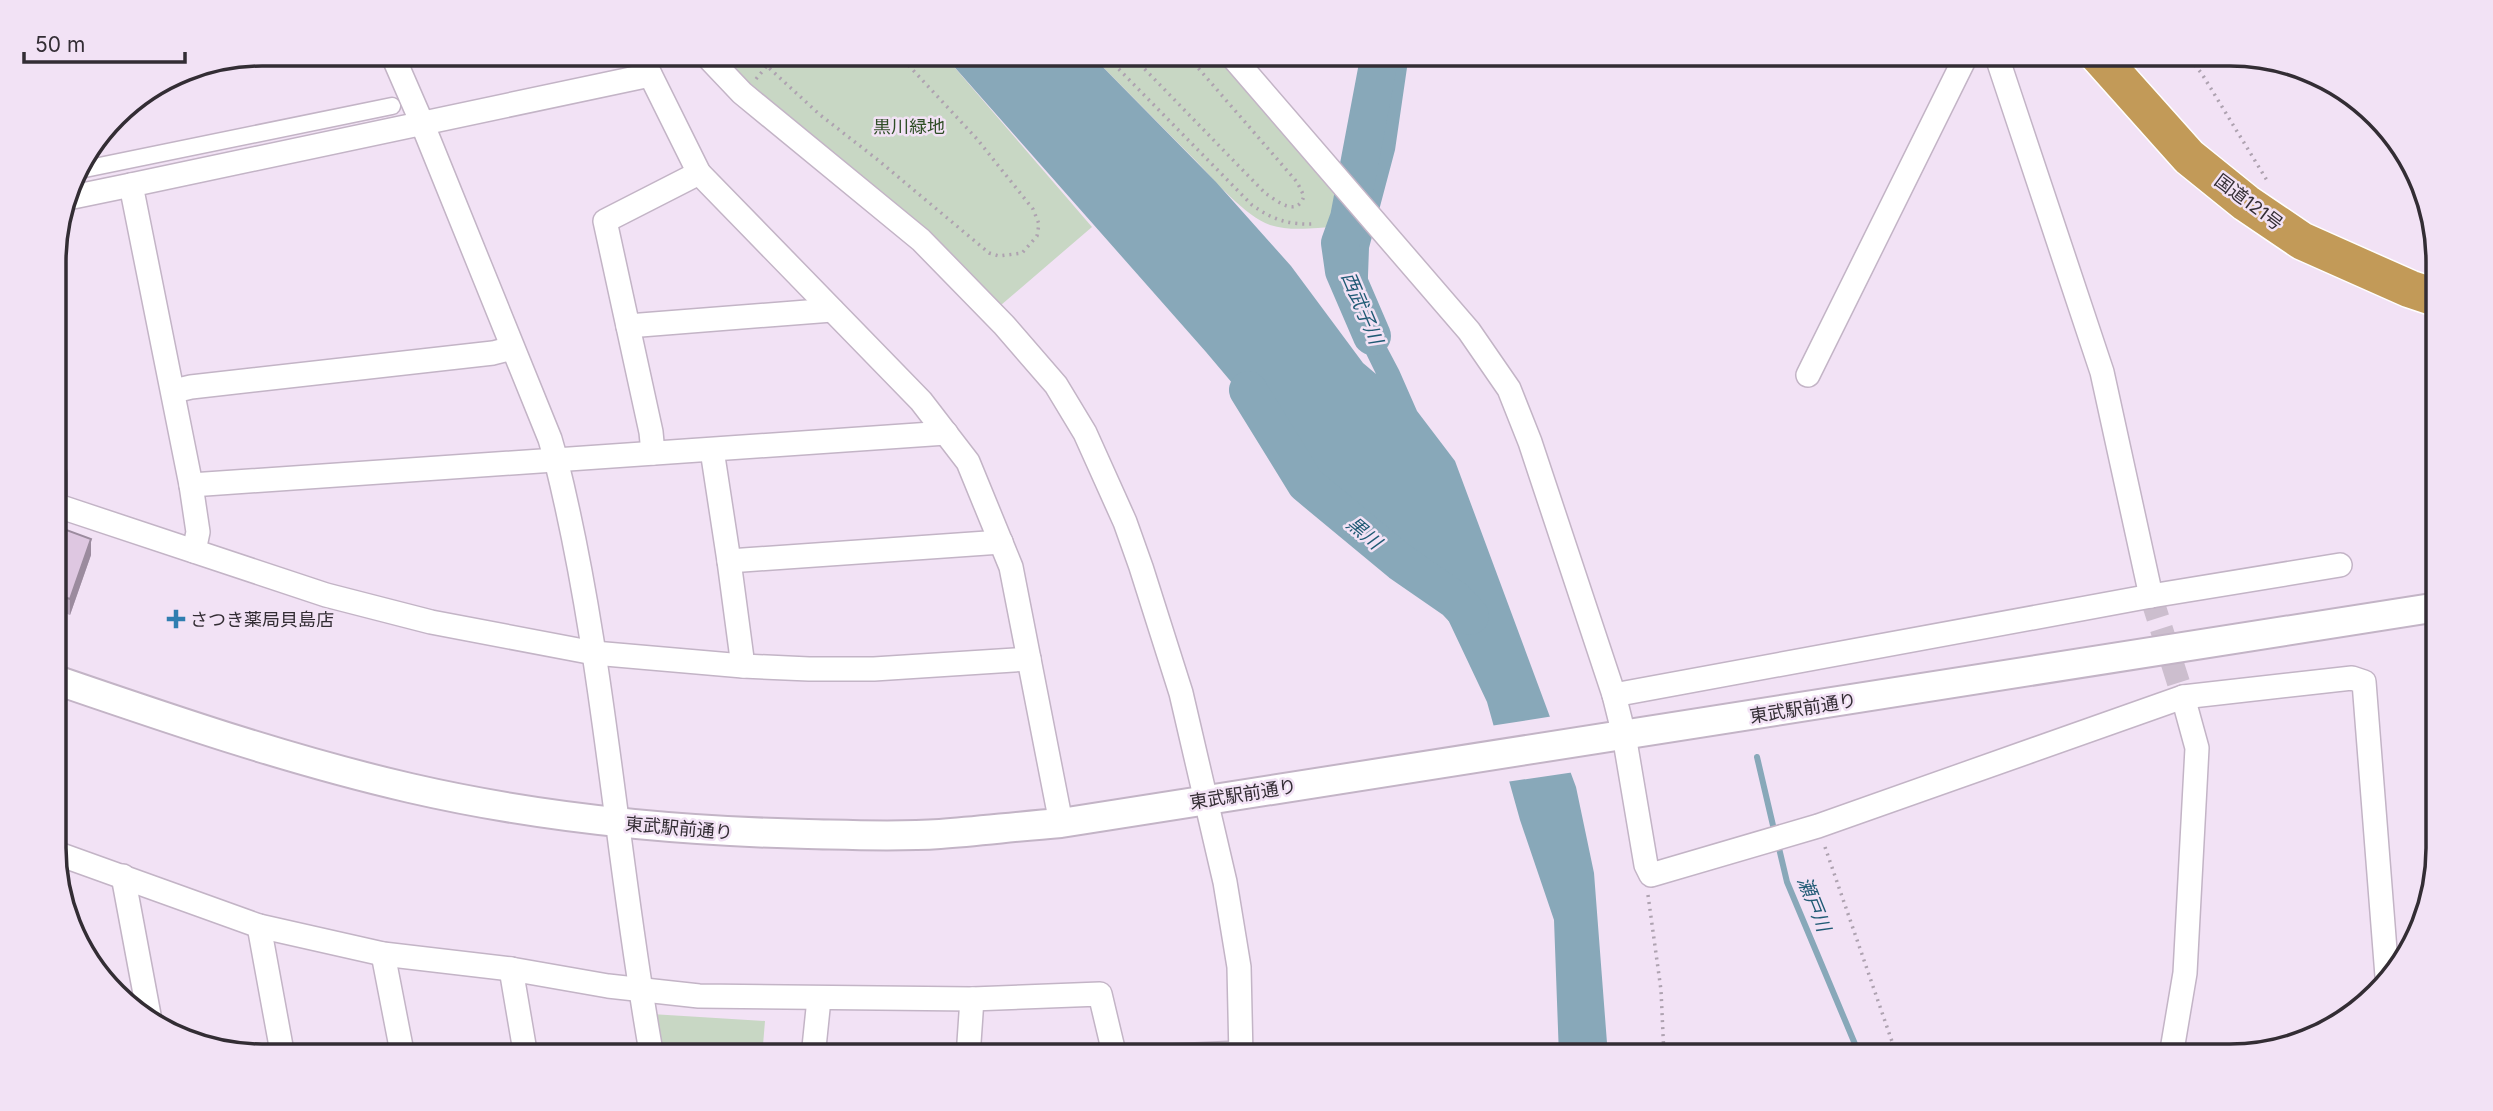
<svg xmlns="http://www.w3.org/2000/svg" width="2493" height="1111" font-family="Inter,'Noto Sans JP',sans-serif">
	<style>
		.green { fill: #c8d7c4 }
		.water { fill: #88a8b9 }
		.pier { fill: #f2e2f5 }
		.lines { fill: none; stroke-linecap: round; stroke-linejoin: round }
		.stream { stroke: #88a8b9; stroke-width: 6 }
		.river { stroke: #88a8b9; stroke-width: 38 }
		.minor-tunnel { stroke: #ccbece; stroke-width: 23; stroke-dasharray: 23 11; stroke-linecap: butt }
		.pedestrian-casing { stroke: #c3b4c6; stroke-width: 19 }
		.minor-casing { stroke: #c3b4c6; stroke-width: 26 }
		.tertiary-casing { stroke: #c3b4c6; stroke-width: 32 }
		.trunk-casing { stroke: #fff; stroke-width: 40 }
		.path { stroke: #aea2b0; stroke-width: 3.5; stroke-dasharray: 2 5; stroke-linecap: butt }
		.pedestrian { stroke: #fff; stroke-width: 16 }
		.minor { stroke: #fff; stroke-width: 23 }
		.tertiary { stroke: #fff; stroke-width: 28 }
		.trunk { stroke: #c29a58; stroke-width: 37 }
		.wall { fill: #bfabc2 }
		.shaded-wall { fill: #9b8b9e }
		.building { fill: #dec7e1; stroke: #9b8b9e; stroke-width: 2 }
		.poi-dot { fill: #307eb0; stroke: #f2e2f5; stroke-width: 2.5 }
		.labels { text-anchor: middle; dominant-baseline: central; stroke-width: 5; stroke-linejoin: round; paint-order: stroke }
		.park-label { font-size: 18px; fill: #2f4e26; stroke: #f2e2f5 }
		.street-label { font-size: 18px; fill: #332d34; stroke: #f2e2f5 }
		.poi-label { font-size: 18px; fill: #332d34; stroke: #f2e2f5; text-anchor: start }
		.water-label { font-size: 19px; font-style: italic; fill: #1f5a74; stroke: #f2e2f5 }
		.rim { fill: none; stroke: #332d34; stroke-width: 3.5 }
	</style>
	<rect width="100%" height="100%" fill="#f2e2f5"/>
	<!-- green -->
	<g class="green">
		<path d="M717,54H943L1092,227L1001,305L973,277L799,132Z"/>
		<path d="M1090,54H1221L1346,204C1344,223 1337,227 1318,228C1303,229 1285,230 1270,225C1245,216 1215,181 1197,162C1161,126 1126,90 1090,54Z"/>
		<path d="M651,1014L765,1021L762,1057H658Z"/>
	</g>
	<!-- water -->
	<path class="water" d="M943,54H1090L1216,182L1291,266L1363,363L1376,374L1355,331L1348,247L1372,164L1387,82L1390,54H1409L1395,150L1369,248L1367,303L1371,317L1399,370L1417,411L1455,461L1576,787L1594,873L1608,1056H1559L1554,920L1520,820L1487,702L1427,575L1313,479L1206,352Z"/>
	<!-- pier -->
	<path class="pier" d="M1554,716L1575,772L1506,782L1490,726Z"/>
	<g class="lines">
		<!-- stream -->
		<g class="stream">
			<path d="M1757,757L1775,834"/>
			<path d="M1778,844L1787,882L1860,1056"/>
		</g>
		<!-- river -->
		<g class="river">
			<path d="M1372,336L1344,271L1340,243L1349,218L1380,54"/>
			<path d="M1248,390L1306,484L1400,562L1455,600L1470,616"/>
		</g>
		<!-- minor-tunnel -->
		<path class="minor-tunnel" d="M2151,596L2183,697"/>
		<!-- pedestrian casing -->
		<g class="pedestrian-casing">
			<path id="pedestrian" d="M75,171L392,106"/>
		</g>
		<!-- minor casing -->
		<g class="minor-casing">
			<g id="minor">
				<path d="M392,54L422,123L550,439L556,460C605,656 616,859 652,1057"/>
				<path d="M640,54L699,173L921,401L968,462L1011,567L1061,823"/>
				<path d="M705,54L742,93L921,240L1004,325L1056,385L1085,433L1125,522L1141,567L1181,693L1225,882L1239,967L1241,1057"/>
				<path d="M1230,54L1469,331L1509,389L1530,442L1614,695L1624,735L1646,865L1651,875L1818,826L2183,697L2352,678L2364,682L2387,976"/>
				<path d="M1996,54L2102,372L2151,596"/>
				<path d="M68,198L131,185"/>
				<path d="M628,326L832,310"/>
				<path d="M1808,375L1967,54"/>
				<path d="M174,391L191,387L493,353L512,348"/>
				<path d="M712,450L729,561L743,666"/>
				<path d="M653,453L651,432L605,221L699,173"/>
				<path d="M55,474V496"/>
				<path d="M191,485L946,433"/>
				<path d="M55,505L326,595L431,622L594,653L743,666L809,669H874L1029,659"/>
				<path d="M194,551L198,532L191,485L131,185L650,75"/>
				<path d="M729,561L1001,542"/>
				<path d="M1614,695L2151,596L2340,565"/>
				<path d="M56,853L259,926L383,954L511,969"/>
				<path d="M123,876L149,1015"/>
				<path d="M259,926L283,1057"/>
				<path d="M383,954L403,1057"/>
				<path d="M2171,1056L2185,973L2197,748L2183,697"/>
				<path d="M526,1057L511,969L608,986L699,996L972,999L1100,994L1115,1057"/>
				<path d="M813,1057L819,999"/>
				<path d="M968,1057L972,999"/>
				<path d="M1150,1057L1241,1053"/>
			</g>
		</g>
		<!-- tertiary casing -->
		<g class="tertiary-casing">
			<path id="tertiary" d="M56,680C173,720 289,760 410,788C540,818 674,831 808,834C852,835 896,837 940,834C980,831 1021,826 1061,823L2438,607"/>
		</g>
		<!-- trunk casing -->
		<g class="trunk-casing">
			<path id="trunk" d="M2097,54L2189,157L2246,203L2302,241L2410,289L2437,298"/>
		</g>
		<!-- path -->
		<g class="path">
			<path d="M754,54L819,114L878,160L989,253L999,256L1022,253L1037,236L1039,224L1033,209L977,139L898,54"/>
			<path d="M1104,54L1252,205C1273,220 1289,225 1315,224"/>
			<path d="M1130,54L1265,193C1277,201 1297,218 1304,196L1297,182L1186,54"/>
			<path d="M2186,54L2202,74L2268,182"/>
			<path d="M756,79L766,67"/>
			<path d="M1825,847L1897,1056"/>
			<path d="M1648,895L1661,990L1664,1056"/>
		</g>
		<!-- pedestrian -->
		<use href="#pedestrian" class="pedestrian"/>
		<!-- minor -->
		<use href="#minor" class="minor"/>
		<!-- tertiary -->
		<use href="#tertiary" class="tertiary"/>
		<!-- trunk -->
		<use href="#trunk" class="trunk"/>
	</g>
	<!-- wall -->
	<path class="wall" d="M55,502L65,522L63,529L91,555L70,615L56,610Z"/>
	<!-- shaded-wall -->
	<g class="shaded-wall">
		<path d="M65,506V522L58,543V527Z"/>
		<path d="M91,539V555L70,615V599Z"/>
	</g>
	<!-- building -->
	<path class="building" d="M55,502L65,506L58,527L91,539L70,599L55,594Z"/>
	<!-- markers -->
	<path class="poi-dot" d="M172.5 608.5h7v7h7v7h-7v7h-7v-7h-7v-7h7z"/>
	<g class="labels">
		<!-- park labels -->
		<g class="park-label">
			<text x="909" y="126">黒川緑地</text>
		</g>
		<!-- street labels -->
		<g class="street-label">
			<text transform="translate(2249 202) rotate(37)">国道121号</text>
			<text transform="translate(1803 708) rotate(-9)">東武駅前通り</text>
			<text transform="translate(1243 794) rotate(-9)">東武駅前通り</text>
			<text transform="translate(679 828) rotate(5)">東武駅前通り</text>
		</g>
		<!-- poi labels -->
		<g class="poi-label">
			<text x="190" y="619">さつき薬局貝島店</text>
		</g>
		<!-- water labels -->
		<g class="water-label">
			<text transform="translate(1362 308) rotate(67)">西武子川</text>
			<text transform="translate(1364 533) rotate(40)">黒川</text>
			<text transform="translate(1814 904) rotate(68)">瀬戸川</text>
		</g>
	</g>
	<!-- crop -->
	<path d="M0 0H2493V1111H0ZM262 66H2230A196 196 0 0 1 2426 262V848A196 196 0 0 1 2230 1044H262A196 196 0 0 1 66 848V262A196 196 0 0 1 262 66Z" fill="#f2e2f5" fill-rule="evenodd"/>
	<path class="rim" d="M262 66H2230A196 196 0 0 1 2426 262V848A196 196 0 0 1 2230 1044H262A196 196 0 0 1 66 848V262A196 196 0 0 1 262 66Z"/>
	<!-- scale -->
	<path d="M24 52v10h161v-10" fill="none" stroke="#332d34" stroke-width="3.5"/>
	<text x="35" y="52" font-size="21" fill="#332d34" stroke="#f2e2f5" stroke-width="5" paint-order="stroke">50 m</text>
</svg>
